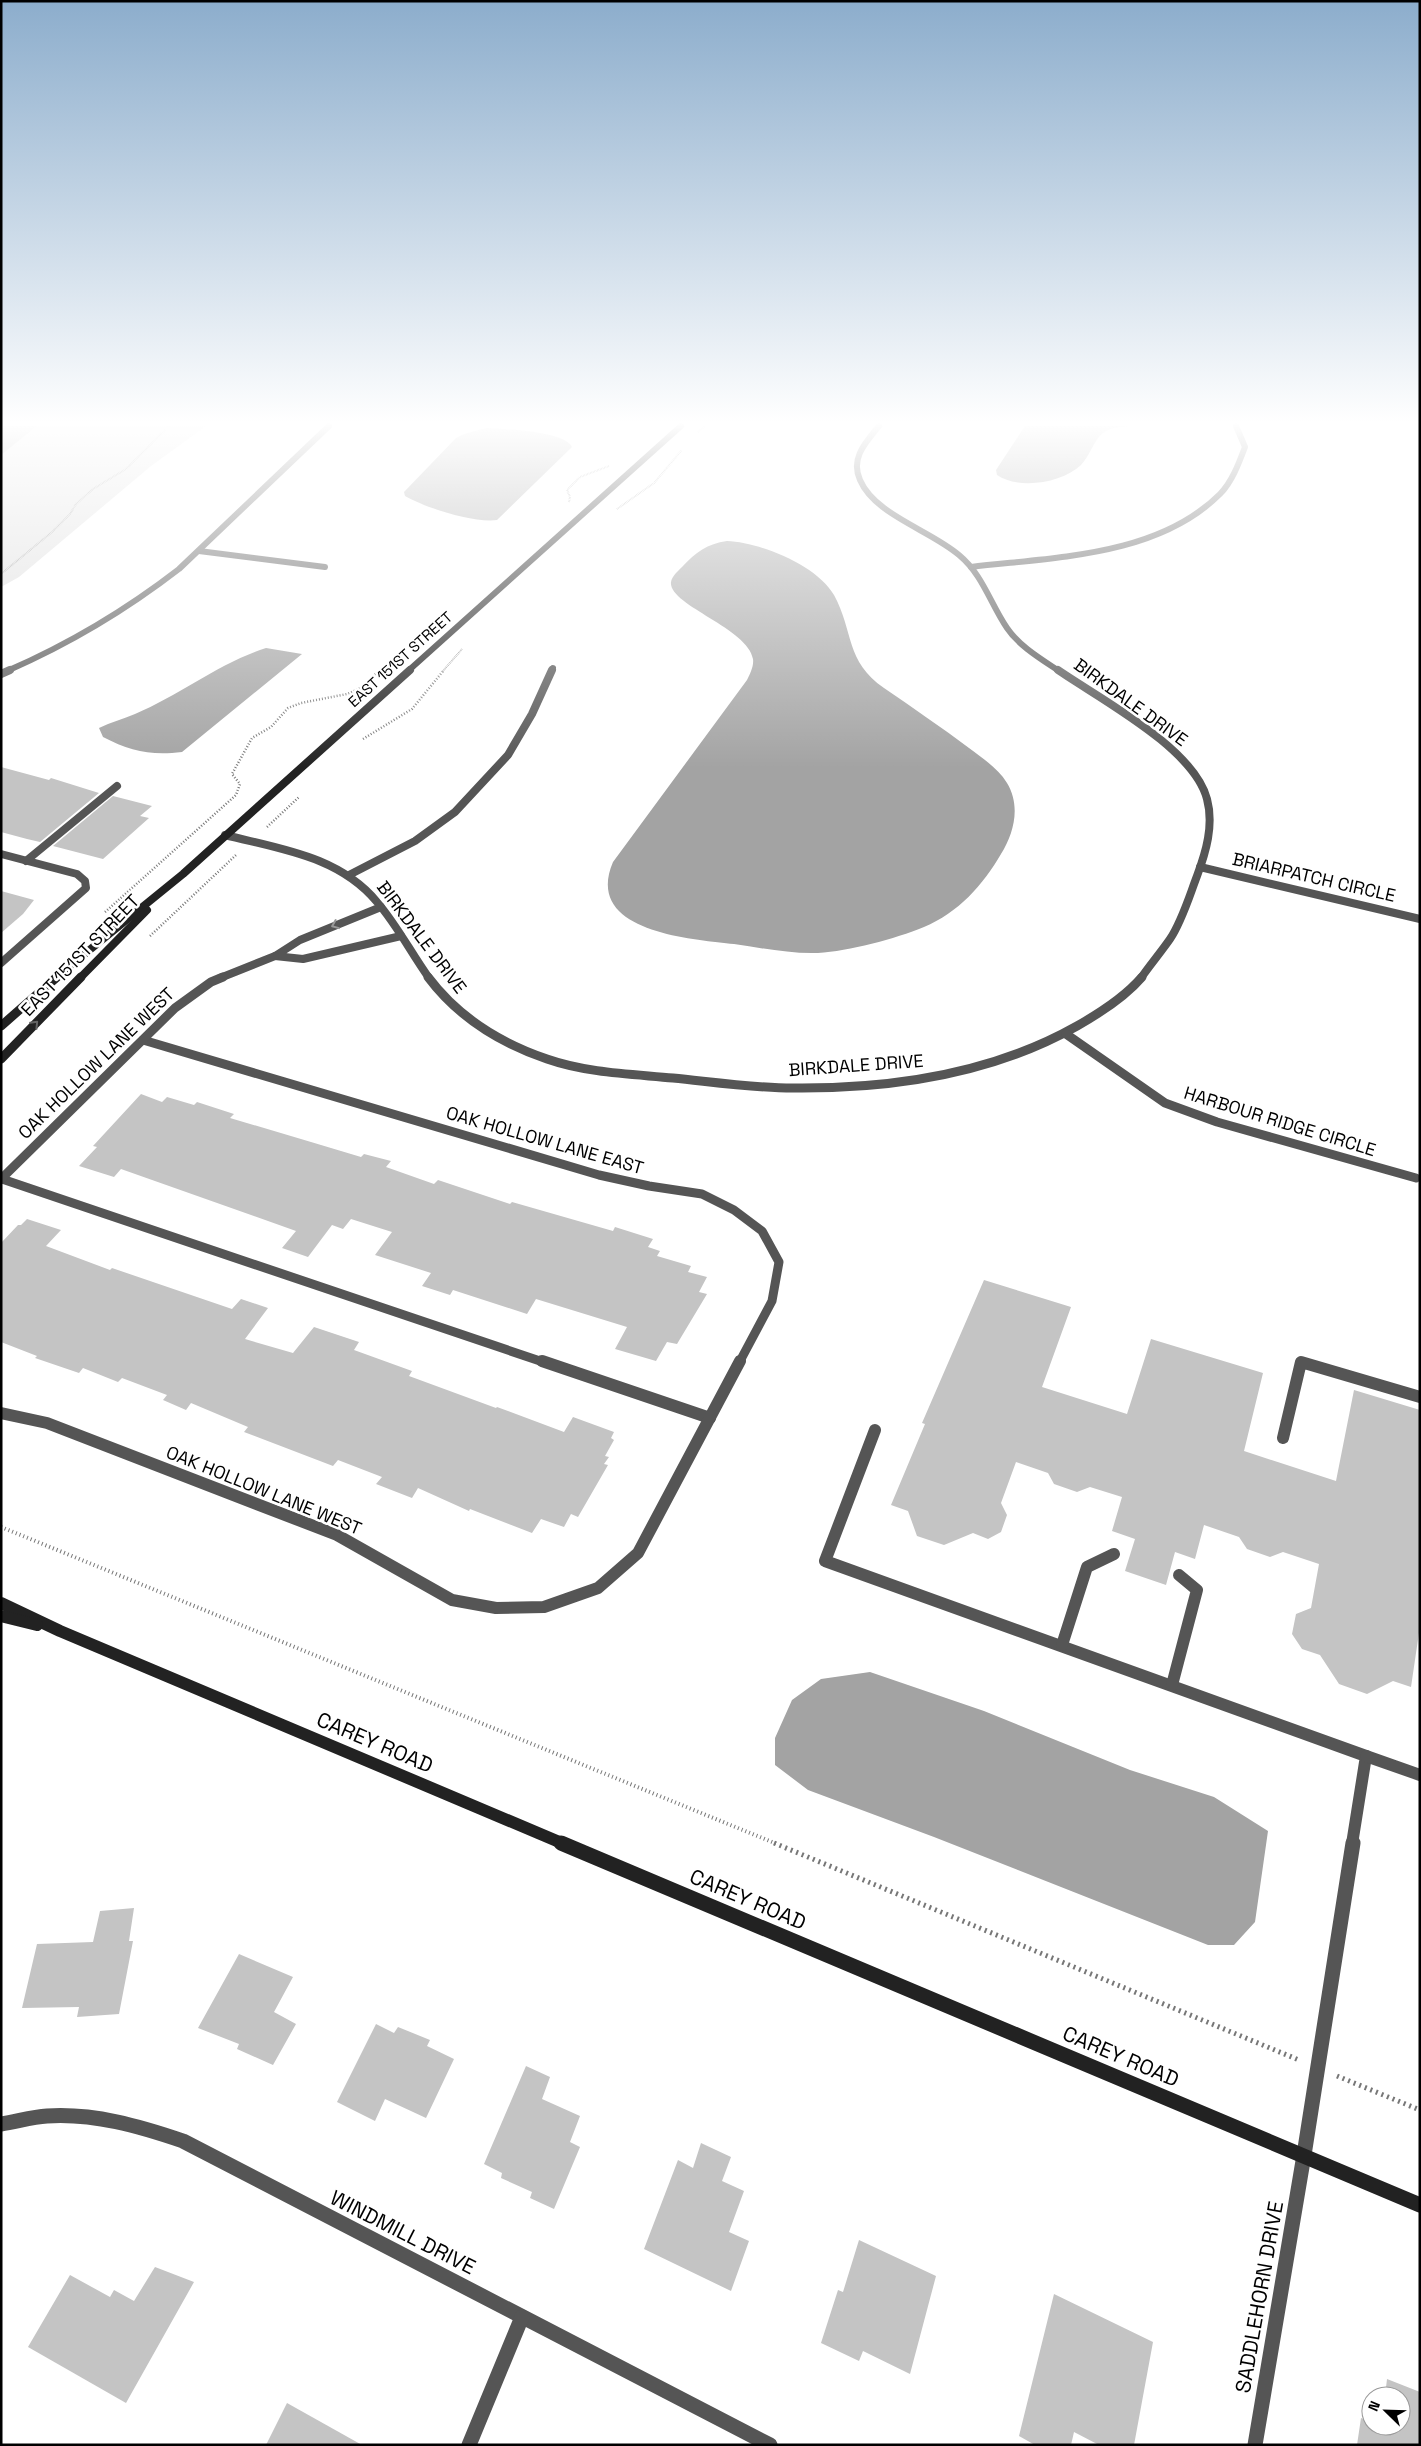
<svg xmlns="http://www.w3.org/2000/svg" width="1421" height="2446" font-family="'Space Grotesk',sans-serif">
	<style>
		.green { fill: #dcdcdc }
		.water { fill: #a3a3a3 }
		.building { fill: #c4c4c4 }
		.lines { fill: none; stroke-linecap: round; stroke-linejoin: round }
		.path-far3 { stroke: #777; stroke-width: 2; stroke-dasharray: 0.5 1; stroke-linecap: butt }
		.path-far2 { stroke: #777; stroke-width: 2.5; stroke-dasharray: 1 2; stroke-linecap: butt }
		.path-far1 { stroke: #777; stroke-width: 4; stroke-dasharray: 1 3; stroke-linecap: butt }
		.path { stroke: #777; stroke-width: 5; stroke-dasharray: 2 4; stroke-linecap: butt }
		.lane-far3 { stroke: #555; stroke-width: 8 }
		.lane-far2 { stroke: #555; stroke-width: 9 }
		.lane-far1 { stroke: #555; stroke-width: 12 }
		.lane { stroke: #555; stroke-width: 15 }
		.street-far4 { stroke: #555; stroke-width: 6 }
		.street-far3 { stroke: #555; stroke-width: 8 }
		.street-far2 { stroke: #555; stroke-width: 9 }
		.street-far1 { stroke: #555; stroke-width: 12 }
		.street { stroke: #555; stroke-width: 15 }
		.secondary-far4 { stroke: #222; stroke-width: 6 }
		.secondary-far3 { stroke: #222; stroke-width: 8 }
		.secondary-far2 { stroke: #222; stroke-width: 9 }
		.secondary-far1 { stroke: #222; stroke-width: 12 }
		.secondary { stroke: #222; stroke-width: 15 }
		.oneway { stroke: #999 }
		.oneway2 { stroke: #646464 }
		.labels { text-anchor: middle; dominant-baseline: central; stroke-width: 5; stroke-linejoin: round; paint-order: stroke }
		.far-street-label { font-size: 15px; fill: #000; stroke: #fff }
		.street-label { font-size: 18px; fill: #000; stroke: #fff }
		.near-street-label { font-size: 21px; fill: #000; stroke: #fff }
	</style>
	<rect width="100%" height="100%" fill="#fff"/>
	<!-- green -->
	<path class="green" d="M1,426H206L151,466L19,577L1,587Z"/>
	<!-- water -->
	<g class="water">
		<path d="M1,426H37L1,455Z"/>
		<path d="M1025,426H1153C1139,426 1115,424 1103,433C1093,441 1090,456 1081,465C1062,483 1019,490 997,475L996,470Z"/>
		<path d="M486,428C503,429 565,431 572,447L497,520C473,523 426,508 405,496L404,492L456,438L464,434Z"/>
		<path d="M727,541C759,542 817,565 834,595C854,632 845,661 884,688C913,708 941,727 969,748C982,758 998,768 1007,783C1021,806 1014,833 1001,854C983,885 958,913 924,927C895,939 849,951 818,953C790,954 762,948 734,944C691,939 583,932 613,862L747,680C750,674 754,666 753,659C748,628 668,605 671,582C672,576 678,571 682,567C696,552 707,544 727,541Z"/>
		<path d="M266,648L302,654L182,752C151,756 130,751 103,737L99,728C111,722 123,719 135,714C180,695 219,663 266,648Z"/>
		<path d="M870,1672L984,1711L1130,1770L1214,1797L1268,1831L1255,1922L1234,1945H1208L934,1837L808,1790L775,1765V1738L792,1700L821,1679Z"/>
	</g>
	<!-- building -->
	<g class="building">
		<path d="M1,767L49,780L51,778L99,793L40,842L27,839L1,832Z"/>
		<path d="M113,796L152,806L140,816L149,818L103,859L53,846Z"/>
		<path d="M1,891L34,900L23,914L1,933Z"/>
		<path d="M141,1094L162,1102L167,1097L194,1105L197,1102L234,1114L230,1118L311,1142L361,1157L364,1154L391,1161L386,1167L434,1184L438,1180L510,1204L512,1202L613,1231L615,1227L653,1239L648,1247L660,1251L657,1256L691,1266L688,1272L707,1277L699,1292L707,1294L677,1344L667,1342L656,1361L615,1349L627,1327L536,1299L527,1314L453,1290L450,1295L422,1286L431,1273L375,1255L392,1232L351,1219L343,1229L332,1225L308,1257L282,1248L296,1231L121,1169L114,1177L79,1166L97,1147L93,1146Z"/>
		<path d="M27,1219L61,1230L46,1246L110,1270L112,1268L232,1309L241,1299L268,1308L245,1339L293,1353L314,1327L359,1342L354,1350L412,1371L409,1376L496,1408L497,1407L564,1432L573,1417L614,1432L611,1438L614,1440L605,1456L609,1457L604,1464L608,1465L578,1517L571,1514L564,1527L541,1519L532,1533L470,1509L469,1511L418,1488L412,1498L376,1484L382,1477L338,1460L333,1466L244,1432L248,1427L191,1403L186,1410L163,1400L167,1395L122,1378L118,1382L83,1368L79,1373L35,1358L37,1356L1,1342V1243L18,1225H21Z"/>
		<path d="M984,1280L1071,1307L1042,1387L1127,1414L1151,1339L1263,1373L1244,1451L1336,1481L1354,1390L1420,1410V1626L1411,1687L1393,1681L1367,1694L1339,1684L1320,1655L1302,1649L1292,1634L1296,1614L1311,1608L1319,1564L1283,1552L1270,1557L1247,1549L1239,1537L1204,1525L1195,1559L1175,1552L1166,1585L1125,1571L1135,1539L1112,1531L1122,1497L1090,1487L1077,1492L1054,1484L1048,1473L1016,1462L1001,1503L1007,1515L1001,1532L988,1539L973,1533L944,1545L917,1536L908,1511L891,1505L925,1424L922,1423Z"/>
		<path d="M134,1908L129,1941H133L119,2014L77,2017L79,2007L22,2008L37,1944L93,1942L100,1911Z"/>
		<path d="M239,1954L293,1977L274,2012L296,2024L273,2065L237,2049L239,2044L198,2028Z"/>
		<path d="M376,2024L394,2033L398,2027L430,2040L427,2046L454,2059L426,2118L385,2099L375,2121L337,2102Z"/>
		<path d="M526,2066L550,2077L542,2099L580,2116L570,2142L580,2147L554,2209L530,2198L532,2192L501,2178L502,2173L484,2164Z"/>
		<path d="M701,2143L731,2157L722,2181L744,2191L729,2232L749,2241L731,2291L644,2249L678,2160L693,2168Z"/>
		<path d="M859,2240L936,2276L910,2374L863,2351L859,2361L821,2343L838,2290L843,2292Z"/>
		<path d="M155,2267L194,2282L126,2403L28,2347L70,2275L110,2297L114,2290L134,2301Z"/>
		<path d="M1054,2294L1153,2342L1134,2445H1099L1074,2432L1071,2445H1035L1019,2436Z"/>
		<path d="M1387,2379L1420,2392V2445H1357L1361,2418L1371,2422V2426H1401V2396H1385Z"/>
		<path d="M287,2403L362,2445H266Z"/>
	</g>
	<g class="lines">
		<!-- path-far3 -->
		<g class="path-far3">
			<path d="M698,432L705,426"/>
			<path d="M569,502L570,497L567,490L580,477L609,466"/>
			<path d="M617,509L654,483L682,450"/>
			<path d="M1,574L52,532L70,514L76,504L93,489L126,469L169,426"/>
			<path d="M443,671L462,649"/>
		</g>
		<!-- path-far2 -->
		<g class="path-far2">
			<path d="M363,739L412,709L444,670"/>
			<path d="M267,827L299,797"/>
			<path d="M105,912L236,795L240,784L232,774L252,738L271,727L288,708L301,703L347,694L359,689L379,671"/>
			<path d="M150,936L236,855"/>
		</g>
		<!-- path-far1 -->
		<path class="path-far1" d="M1,1527L777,1844"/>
		<!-- path -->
		<g class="path">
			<path d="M774,1843L1299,2060"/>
			<path d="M1337,2076L1420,2110"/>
		</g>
		<!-- lane-far3 -->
		<path class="lane-far3" d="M26,861L117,786"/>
		<!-- lane-far2 -->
		<g class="lane-far2">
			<path d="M2,1179L546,1363"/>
			<path d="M1301,1363H1303"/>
		</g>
		<!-- lane-far1 -->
		<g class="lane-far1">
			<path d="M542,1361L710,1418"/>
			<path d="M875,1430L825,1561L1366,1756L1352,1844"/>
			<path d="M1283,1438L1301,1362L1420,1397"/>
			<path d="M1062,1645L1087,1567L1114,1554"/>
			<path d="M1172,1685L1197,1590L1179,1575"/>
			<path d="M1366,1756L1420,1775"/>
		</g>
		<!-- lane -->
		<path class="lane" d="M1304,2155L1353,1843"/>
		<!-- street-far4 -->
		<g class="street-far4">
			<path d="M879,426C866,442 850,458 860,480C875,515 930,530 959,555C983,575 990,603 1007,628C1019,646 1041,659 1059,671"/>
			<path d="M199,551L325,567"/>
			<path d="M971,567C1053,557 1157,557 1220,494C1232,482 1239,463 1245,447L1236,426"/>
			<path d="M7,671C69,644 126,610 179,569L329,426"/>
			<path d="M552,671L553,668"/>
		</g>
		<!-- street-far3 -->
		<g class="street-far3">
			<path d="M1058,670C1100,699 1194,748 1207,799C1214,825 1206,852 1197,876C1189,897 1182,921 1170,939C1161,952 1150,965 1141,978"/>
			<path d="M1,674L10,670"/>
			<path d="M225,835C280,849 339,856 377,902C397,925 411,953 429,978"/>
			<path d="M1,854L77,874L85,881L86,888L1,963"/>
			<path d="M1200,867L1420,919"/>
			<path d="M349,875L415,841L455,812L508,755L532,714L552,670"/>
			<path d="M381,907L300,940L275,956L303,959L401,936"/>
			<path d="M220,978L275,956"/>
		</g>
		<!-- street-far2 -->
		<g class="street-far2">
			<path d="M428,977C458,1017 500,1043 547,1059C587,1073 631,1074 673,1078C713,1082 753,1088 793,1088C889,1089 992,1074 1077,1026C1100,1013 1125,997 1142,977"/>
			<path d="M1066,1034L1165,1103L1217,1122L1416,1178"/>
			<path d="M143,1040L599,1175L649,1186L702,1194L734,1210L762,1231L779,1262L772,1301L739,1363"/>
			<path d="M1,1179L175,1008L211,982L223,977"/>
		</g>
		<!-- street-far1 -->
		<path class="street-far1" d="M1,1413L47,1423L337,1535L452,1600L496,1608L544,1607L598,1588L638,1553L740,1361"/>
		<!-- street -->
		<g class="street">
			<path d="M1,2124C16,2122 31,2117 47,2116C94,2113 139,2126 183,2141L770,2445"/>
			<path d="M469,2445L522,2317"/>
			<path d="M1255,2445L1304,2155"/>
		</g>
		<!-- secondary-far4 -->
		<path class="secondary-far4" d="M408,671L681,426"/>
		<!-- secondary-far3 -->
		<g class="secondary-far3">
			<path d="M55,978L183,874L410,670"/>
			<path d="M80,978L147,910"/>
		</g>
		<!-- secondary-far2 -->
		<g class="secondary-far2">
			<path d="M1,1026L57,977"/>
			<path d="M1,1059L81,977"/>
		</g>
		<!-- secondary-far1 -->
		<g class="secondary-far1">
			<path d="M1,1603L60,1631L564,1844"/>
			<path d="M1,1616L37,1625"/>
		</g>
		<!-- secondary -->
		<path class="secondary" d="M561,1843L1420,2205"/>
	</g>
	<!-- one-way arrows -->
	<defs><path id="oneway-chevron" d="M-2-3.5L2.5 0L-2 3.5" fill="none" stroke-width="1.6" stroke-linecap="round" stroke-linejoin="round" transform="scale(1.25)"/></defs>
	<use class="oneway" href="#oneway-chevron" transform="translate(335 925) rotate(158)"/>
	<use class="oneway2" href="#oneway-chevron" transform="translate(35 1024) rotate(-46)"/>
	<!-- sky -->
	<linearGradient id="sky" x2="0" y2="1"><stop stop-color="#8cadcc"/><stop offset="0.55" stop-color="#fff"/><stop offset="1" stop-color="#fff" stop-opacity="0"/></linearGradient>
	<rect width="1421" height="768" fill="url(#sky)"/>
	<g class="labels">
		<!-- far-street labels -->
		<g class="far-street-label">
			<text transform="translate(400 659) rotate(-42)">EAST 151ST STREET</text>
		</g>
		<!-- street labels -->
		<g class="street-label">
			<text transform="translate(1131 702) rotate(36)">BIRKDALE DRIVE</text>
			<text transform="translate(1314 877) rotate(13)">BRIARPATCH CIRCLE</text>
			<text transform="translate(422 937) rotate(53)">BIRKDALE DRIVE</text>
			<text transform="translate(80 955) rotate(-46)">EAST 151ST STREET</text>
			<text transform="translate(96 1063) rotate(-44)">OAK HOLLOW LANE WEST</text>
			<text transform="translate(856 1065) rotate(-4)">BIRKDALE DRIVE</text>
			<text transform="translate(1280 1121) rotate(17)">HARBOUR RIDGE CIRCLE</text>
			<text transform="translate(545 1140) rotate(16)">OAK HOLLOW LANE EAST</text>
			<text transform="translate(264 1490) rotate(22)">OAK HOLLOW LANE WEST</text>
		</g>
		<!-- near-street labels -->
		<g class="near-street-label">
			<text transform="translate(375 1742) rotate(23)">CAREY ROAD</text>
			<text transform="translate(748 1899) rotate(23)">CAREY ROAD</text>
			<text transform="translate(1121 2056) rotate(23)">CAREY ROAD</text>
			<text transform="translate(403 2232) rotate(27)">WINDMILL DRIVE</text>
			<text transform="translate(1259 2297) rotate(-80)">SADDLEHORN DRIVE</text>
		</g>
	</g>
	<!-- border -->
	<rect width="1421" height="2446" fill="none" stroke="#000000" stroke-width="5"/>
	<!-- north arrow -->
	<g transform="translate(1386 2411) rotate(293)"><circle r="24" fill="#ffffff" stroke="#999999"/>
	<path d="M0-4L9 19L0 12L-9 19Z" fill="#000000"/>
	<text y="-8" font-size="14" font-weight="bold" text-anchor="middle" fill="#000000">N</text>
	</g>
</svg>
